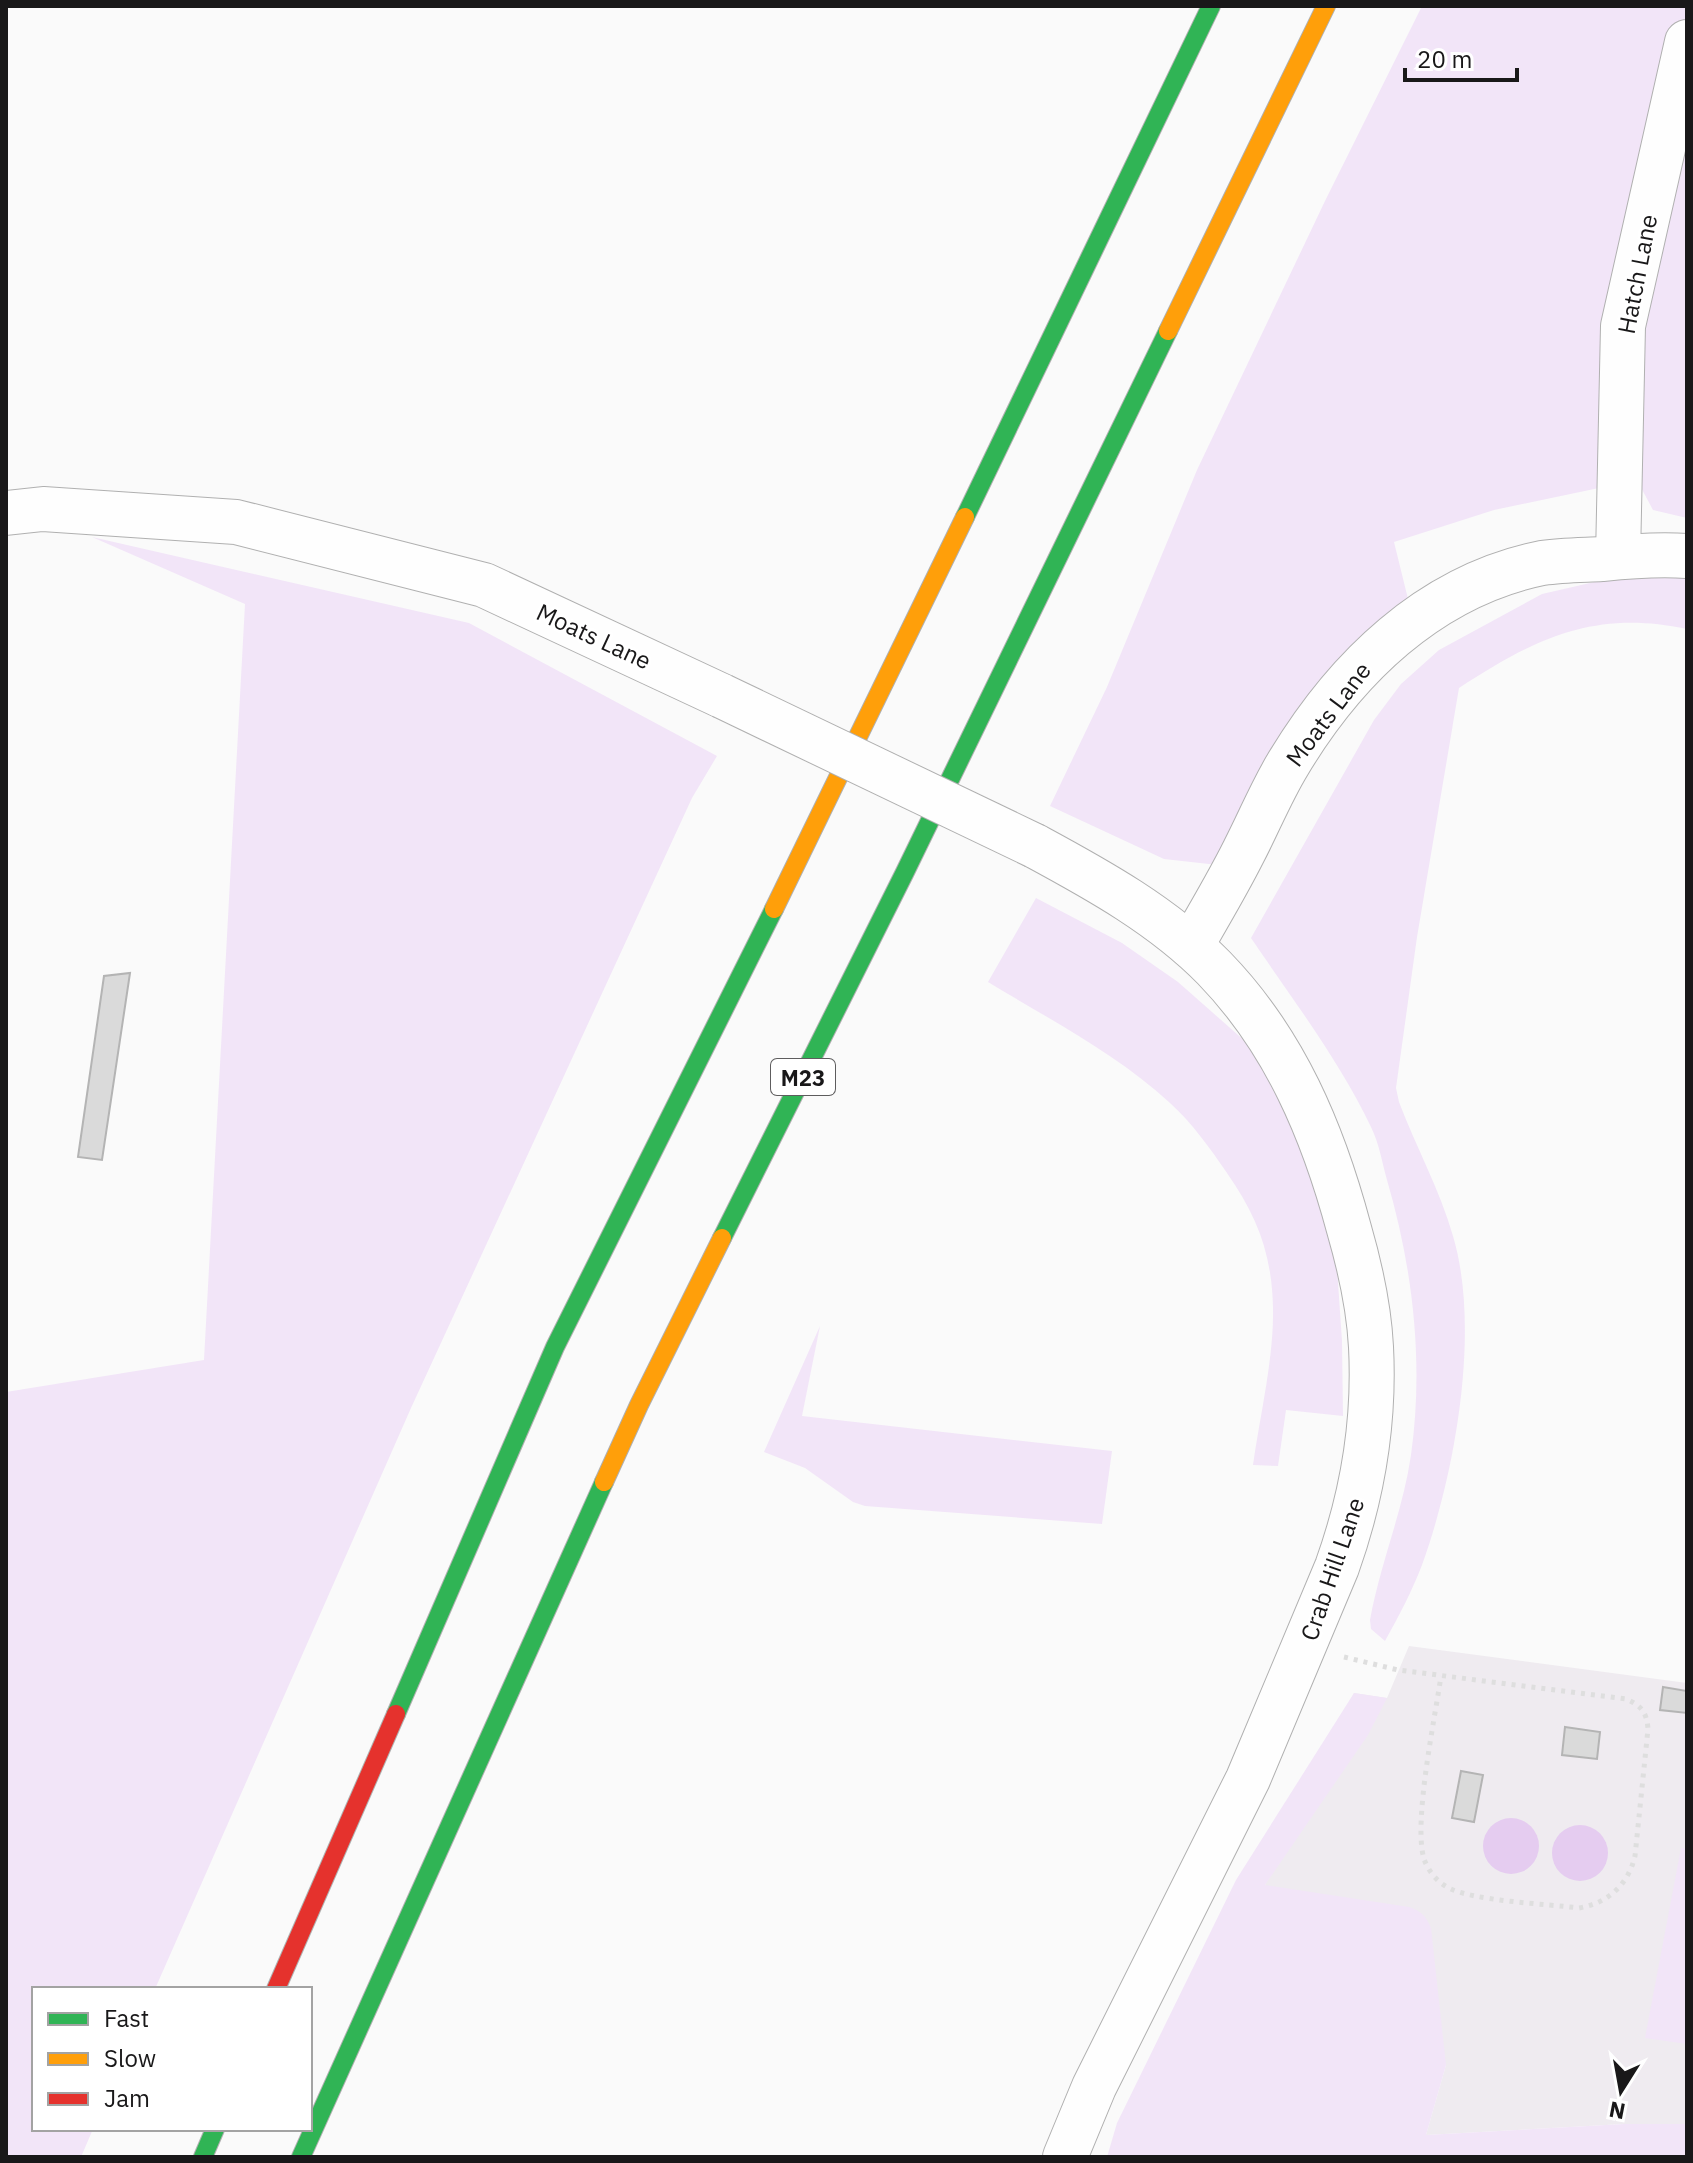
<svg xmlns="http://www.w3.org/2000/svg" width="1693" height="2163" font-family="'IBM Plex Sans',sans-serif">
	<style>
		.built { fill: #efebf0 }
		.green { fill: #f2e5f8 }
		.water { fill: #e5ccf0 }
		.building { fill: #dadada; stroke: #b4b4b4; stroke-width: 2 }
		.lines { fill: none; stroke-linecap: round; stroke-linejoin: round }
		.street-casing { stroke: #b0b0b0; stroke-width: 46 }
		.fast-casing { stroke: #b0b0b0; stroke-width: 20 }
		.slow-casing { stroke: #b0b0b0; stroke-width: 20 }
		.jam-casing { stroke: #b0b0b0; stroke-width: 20 }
		.path { stroke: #dedede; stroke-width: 5; stroke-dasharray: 4 6; stroke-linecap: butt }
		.street { stroke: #fefefe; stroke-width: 44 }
		.fast { stroke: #30b455; stroke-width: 18 }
		.slow { stroke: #ff9f0a; stroke-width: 18 }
		.jam { stroke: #e5322d; stroke-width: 18 }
		.street-bridge-casing { stroke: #b0b0b0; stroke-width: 46; stroke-linecap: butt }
		.street-bridge { stroke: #fefefe; stroke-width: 44 }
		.labels { text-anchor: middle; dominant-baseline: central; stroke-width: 6; stroke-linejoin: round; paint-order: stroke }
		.shield { fill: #fff; stroke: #5e5d5e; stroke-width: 2 }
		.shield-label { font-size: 22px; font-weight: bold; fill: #191819 }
		.street-label { font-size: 24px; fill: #191819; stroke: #fff }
	</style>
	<rect width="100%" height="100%" fill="#fafafa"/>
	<!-- built -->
	<path class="built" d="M1409,1646L1687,1683V2124H1624L1426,2135L1446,2065L1265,1885L1354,1693L1387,1698Z"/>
	<!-- green -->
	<g class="green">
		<path d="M1422,6H1687V518L1653,510L1637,480L1494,510L1394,542L1409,603L1218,865L1164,859L1050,806L1107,687L1197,470L1325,201Z"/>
		<path d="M92,537L469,623L717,756L692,798L411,1408L155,1989H34V2129H93L81,2157H6V1392L204,1360L245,604Z"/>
		<path d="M1625,575L1687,578V629C1594,609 1534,639 1459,688L1417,937L1396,1088L1399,1102C1416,1147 1440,1190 1453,1236C1481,1330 1455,1474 1422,1565C1412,1591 1399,1616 1385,1641L1371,1629L1370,1620C1380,1564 1403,1511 1411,1455C1424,1363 1413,1269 1387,1180C1382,1162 1379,1143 1371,1127C1339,1060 1293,1000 1251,938L1374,720L1401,684L1439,650L1542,594Z"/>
		<path d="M1036,898L1122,943L1178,982L1246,1042L1287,1101L1336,1253L1342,1341L1343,1416L1286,1410L1278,1466L1253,1465C1260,1415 1274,1358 1273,1308C1272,1254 1257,1216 1227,1173C1210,1148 1192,1123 1170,1103C1117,1054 1049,1019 988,982Z"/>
		<path d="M820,1326L802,1416L1112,1451L1102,1524L865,1506L853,1502L805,1468L764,1452Z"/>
		<path d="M1354,1693L1387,1698L1368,1735L1265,1885L1409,1907C1421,1911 1426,1916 1431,1928L1446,2065L1426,2135L1624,2124H1687V2157H1107L1117,2123L1236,1880Z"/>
		<path d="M1681,1848L1687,1849V2044L1645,2038Z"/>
	</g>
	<!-- water -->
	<g class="water">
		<circle cx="1511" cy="1846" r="28"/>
		<circle cx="1580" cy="1853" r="28"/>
	</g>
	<!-- building -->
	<g class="building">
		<path d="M130,973L102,1160L78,1157L104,976Z"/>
		<path d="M1663,1687L1687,1691V1713L1660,1710Z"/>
		<path d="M1565,1727L1600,1732L1597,1759L1562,1755Z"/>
		<path d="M1461,1771L1483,1775L1474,1822L1452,1818Z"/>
	</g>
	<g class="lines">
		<!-- street casing -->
		<g class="street-casing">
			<g id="street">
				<path d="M6,513L43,509L236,522L484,585L722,696"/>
				<path d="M1618,557L1623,326L1687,42"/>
				<path d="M1035,846C1098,880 1163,916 1214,968C1285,1041 1323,1132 1349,1229C1360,1267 1369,1307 1371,1347C1375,1423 1362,1497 1337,1567L1248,1779L1094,2087L1065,2157"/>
				<path d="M1191,946C1209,915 1228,883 1244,851C1259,822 1271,792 1288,764C1345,669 1429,586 1542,563C1561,560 1583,560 1602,559C1631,556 1658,554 1687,556"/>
			</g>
		</g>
		<!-- fast casing -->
		<g class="fast-casing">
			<g id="fast">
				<path d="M965,517L1211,6"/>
				<path d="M722,1238L905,872L1168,331"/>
				<path d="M396,1714L555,1347L774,909"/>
				<path d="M203,2157L215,2129"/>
				<path d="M301,2157L604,1482"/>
			</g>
		</g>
		<!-- slow casing -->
		<g class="slow-casing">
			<g id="slow">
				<path d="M1168,331L1326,6"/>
				<path d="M774,909L965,517"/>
				<path d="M604,1482L639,1405L722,1238"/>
			</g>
		</g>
		<!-- jam casing -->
		<g class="jam-casing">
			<path id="jam" d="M276,1989L396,1714"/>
		</g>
		<!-- path -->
		<path class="path" d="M1344,1657L1398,1670L1626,1699C1641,1705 1647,1713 1648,1729L1635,1856C1628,1885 1608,1903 1579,1908C1549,1904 1470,1901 1447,1887C1436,1881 1428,1870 1424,1859C1413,1822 1435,1718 1441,1676"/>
		<!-- street -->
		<use href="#street" class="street"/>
		<!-- fast -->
		<use href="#fast" class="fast"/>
		<!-- slow -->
		<use href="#slow" class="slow"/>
		<!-- jam -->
		<use href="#jam" class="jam"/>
		<!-- street-bridge casing -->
		<g class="street-bridge-casing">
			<path id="street-bridge" d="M722,696L1035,846"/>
		</g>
		<!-- street-bridge -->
		<use href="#street-bridge" class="street-bridge"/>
	</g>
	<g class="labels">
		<!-- shield labels -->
		<rect class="shield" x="771" y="1059" width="64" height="36" rx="6"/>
		<g class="shield-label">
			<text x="803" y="1077">M23</text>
		</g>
		<!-- street labels -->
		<g class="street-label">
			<text transform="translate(1637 274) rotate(-79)">Hatch Lane</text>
			<text transform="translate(594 636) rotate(25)">Moats Lane</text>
			<text transform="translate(1328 714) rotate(-53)">Moats Lane</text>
			<text transform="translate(1332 1569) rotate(-71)">Crab Hill Lane</text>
		</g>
	</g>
	<!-- border -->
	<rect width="1693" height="2163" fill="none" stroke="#191819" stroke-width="16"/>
	<!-- legend -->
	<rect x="32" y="1987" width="280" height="144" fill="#ffffff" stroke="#a3a3a3" stroke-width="2"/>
	<rect x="48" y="2013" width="40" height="12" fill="#30b455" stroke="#a3a3a3" stroke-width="2"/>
	<text x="104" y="2027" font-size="24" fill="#191819">Fast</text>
	<rect x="48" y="2053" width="40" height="12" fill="#ff9f0a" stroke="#a3a3a3" stroke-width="2"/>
	<text x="104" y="2067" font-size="24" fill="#191819">Slow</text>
	<rect x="48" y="2093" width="40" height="12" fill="#e5322d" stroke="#a3a3a3" stroke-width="2"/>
	<text x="104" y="2107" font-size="24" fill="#191819">Jam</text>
	<!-- north arrow -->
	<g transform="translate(1621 2091) rotate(191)" stroke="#ffffff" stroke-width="6" paint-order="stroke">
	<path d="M0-6L14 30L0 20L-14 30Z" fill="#191819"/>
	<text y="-12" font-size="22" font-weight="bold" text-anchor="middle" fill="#191819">N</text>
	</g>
	<!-- scale -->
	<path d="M1405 68v12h112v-12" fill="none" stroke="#191819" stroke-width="4"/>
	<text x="1417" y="68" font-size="24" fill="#191819" stroke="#ffffff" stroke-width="6" paint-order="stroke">20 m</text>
</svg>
